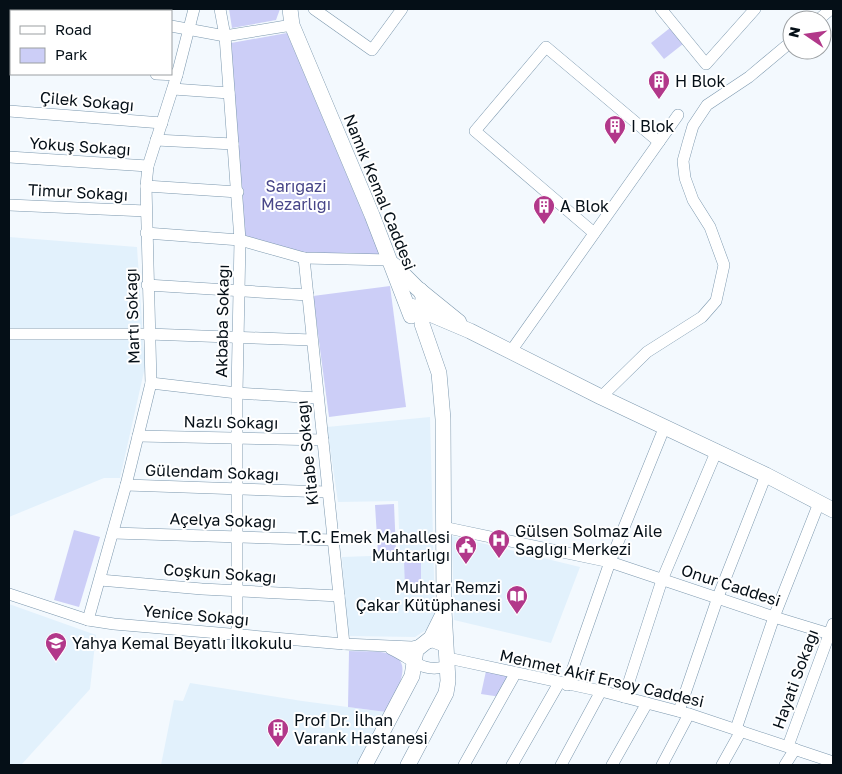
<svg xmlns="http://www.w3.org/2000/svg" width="842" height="774" font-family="'Golos Text',sans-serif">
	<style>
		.built { fill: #e2f1fc }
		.green { fill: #cccef7 }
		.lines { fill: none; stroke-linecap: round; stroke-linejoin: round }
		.minor-casing { stroke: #7c98ae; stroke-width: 12 }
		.major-casing { stroke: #7c98ae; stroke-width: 16 }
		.minor { stroke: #fff; stroke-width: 11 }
		.major { stroke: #fff; stroke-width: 15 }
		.labels { text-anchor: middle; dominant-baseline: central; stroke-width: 4; stroke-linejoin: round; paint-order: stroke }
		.poi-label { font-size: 16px; fill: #050f17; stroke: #fff; text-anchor: start }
		.street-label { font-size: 16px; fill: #050f17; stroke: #fff }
		.park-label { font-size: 16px; fill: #484689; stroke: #fff }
	</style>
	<rect width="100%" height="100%" fill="#f3f9fe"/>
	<!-- built -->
	<g class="built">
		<path d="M9,237L137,247L145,367L120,478H104L9,517Z"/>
		<path d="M430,417L435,616L429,628L415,637L347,636L342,557L400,555L398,501L338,502L327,427Z"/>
		<path d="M452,536L580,567L551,643L454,620Z"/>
		<path d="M9,604L96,635L90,689L21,765H9Z"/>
		<path d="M190,683L302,701L386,712L357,765H161L174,700L183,701Z"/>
	</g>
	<!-- green -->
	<g class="green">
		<path d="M229,9H280L276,20L232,28Z"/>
		<path d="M670,28L683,44L664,59L651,43Z"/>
		<path d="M287,33L380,254H306L244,236L231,43Z"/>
		<path d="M390,286L406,407L329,417L313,296Z"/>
		<path d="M394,504L396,552L378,553L375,505Z"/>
		<path d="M74,530L100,537L79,607L54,600Z"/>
		<path d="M421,560V586L405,587L404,561Z"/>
		<path d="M349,651C362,652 378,650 390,654C417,662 393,697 386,712L348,707Z"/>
		<path d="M486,671L509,675L501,697L481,694Z"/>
	</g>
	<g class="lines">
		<!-- minor casing -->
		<g class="minor-casing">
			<g id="minor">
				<path d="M220,9L225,36L240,240L237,393V634"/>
				<path d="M314,9L372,50L402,9"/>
				<path d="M661,9L706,64L755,9"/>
				<path d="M11,10L24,11"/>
				<path d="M818,20L831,9"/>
				<path d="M171,26L225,36L292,25"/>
				<path d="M9,62H11"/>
				<path d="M156,74L177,75"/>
				<path d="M173,89L229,93"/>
				<path d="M9,111L162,123"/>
				<path d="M156,140L233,144"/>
				<path d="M9,157L148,166"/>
				<path d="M146,186L238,192"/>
				<path d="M9,205L146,211"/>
				<path d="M146,233L240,240L304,258L390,260"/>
				<path d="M594,233L475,131L546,47L659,142"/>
				<path d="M304,258L344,644"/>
				<path d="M147,285L308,295"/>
				<path d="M9,334H148L312,340"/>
				<path d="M511,351L678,115"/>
				<path d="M151,383L237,393L318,398"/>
				<path d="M601,397L647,352L702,317L716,301L724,265L710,227L693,200L685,178L683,161L688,143L693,126L707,105L749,77L792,41"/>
				<path d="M138,436L323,440"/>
				<path d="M126,485L327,492"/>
				<path d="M443,527L610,562L774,617L833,635"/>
				<path d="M113,533L333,540"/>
				<path d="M100,580L202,589L339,596"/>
				<path d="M9,594L88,620L114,624L344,644L412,647L433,642L446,647"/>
				<path d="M88,620L126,485L151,383L146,186L148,166L177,75L194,9"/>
				<path d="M391,649C413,659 422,674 448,666"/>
				<path d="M448,658L601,691L689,714L833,762"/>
				<path d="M567,685L610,562L665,426"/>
				<path d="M624,697L662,580L717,450"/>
				<path d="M679,711L718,597L766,475"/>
				<path d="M736,729L774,617L819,503"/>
				<path d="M788,746L833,624"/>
				<path d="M464,765L515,674"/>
				<path d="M512,765L559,683"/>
				<path d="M561,765L601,691"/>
				<path d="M612,765L647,703"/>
				<path d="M662,765L689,714"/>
				<path d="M722,765L741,731"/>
				<path d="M785,765L795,749"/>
			</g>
		</g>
		<!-- major casing -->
		<g class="major-casing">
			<g id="major">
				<path d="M290,9L292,25L372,215L411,316"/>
				<path d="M9,29L11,9"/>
				<path d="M394,265L417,288L459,322"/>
				<path d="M411,306L470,331L601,397L766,475L833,510"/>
				<path d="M365,765L412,676L416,650L431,638L443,614"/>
				<path d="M408,765L446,693L448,681L444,610L443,419L439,373L422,324L423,296L420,290"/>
			</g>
		</g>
		<!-- minor -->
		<use href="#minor" class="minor"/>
		<!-- major -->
		<use href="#major" class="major"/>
	</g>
	<!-- icons -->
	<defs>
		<g id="building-pin" transform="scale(1.125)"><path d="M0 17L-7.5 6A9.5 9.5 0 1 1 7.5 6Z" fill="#b2388a" stroke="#fff"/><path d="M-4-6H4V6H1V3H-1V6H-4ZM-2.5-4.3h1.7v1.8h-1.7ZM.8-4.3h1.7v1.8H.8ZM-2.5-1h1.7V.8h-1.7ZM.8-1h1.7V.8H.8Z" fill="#fff"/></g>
		<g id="hospital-pin" transform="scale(1.125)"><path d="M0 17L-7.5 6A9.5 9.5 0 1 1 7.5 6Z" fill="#b2388a" stroke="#fff"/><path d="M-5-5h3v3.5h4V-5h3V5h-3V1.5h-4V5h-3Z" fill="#fff"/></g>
		<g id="civic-pin" transform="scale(1.125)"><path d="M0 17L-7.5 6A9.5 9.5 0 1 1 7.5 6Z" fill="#b2388a" stroke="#fff"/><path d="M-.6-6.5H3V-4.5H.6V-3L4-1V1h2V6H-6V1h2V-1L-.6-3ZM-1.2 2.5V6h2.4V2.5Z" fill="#fff"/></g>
		<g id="library-pin" transform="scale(1.125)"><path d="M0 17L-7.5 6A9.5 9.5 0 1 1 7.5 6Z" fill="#b2388a" stroke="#fff"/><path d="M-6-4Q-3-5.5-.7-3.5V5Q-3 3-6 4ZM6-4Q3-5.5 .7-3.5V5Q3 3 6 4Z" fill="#fff"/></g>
		<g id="school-pin" transform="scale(1.125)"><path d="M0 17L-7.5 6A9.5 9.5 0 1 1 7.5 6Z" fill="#b2388a" stroke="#fff"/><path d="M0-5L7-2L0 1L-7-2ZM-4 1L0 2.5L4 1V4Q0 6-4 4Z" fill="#fff"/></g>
	</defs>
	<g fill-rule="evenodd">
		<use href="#building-pin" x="659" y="81"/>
		<use href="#building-pin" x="615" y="126"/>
		<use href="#building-pin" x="544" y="206"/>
		<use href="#hospital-pin" x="499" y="540"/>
		<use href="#civic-pin" x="466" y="546"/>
		<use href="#library-pin" x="517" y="596"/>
		<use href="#school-pin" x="56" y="643"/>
		<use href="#building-pin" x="278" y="729"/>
	</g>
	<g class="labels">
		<!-- poi labels -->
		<g class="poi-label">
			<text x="675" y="81">H Blok</text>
			<text x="631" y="126">I Blok</text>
			<text x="560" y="206">A Blok</text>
			<text x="515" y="531">Gülsen Solmaz Aile<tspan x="515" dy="18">Sağlığı Merkezi</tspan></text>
			<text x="450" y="537" text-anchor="end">T.C. Emek Mahallesi<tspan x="450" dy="18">Muhtarlığı</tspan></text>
			<text x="501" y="587" text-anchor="end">Muhtar Remzi<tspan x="501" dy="18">Çakar Kütüphanesi</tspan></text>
			<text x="72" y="643">Yahya Kemal Beyatlı İlkokulu</text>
			<text x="294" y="720">Prof Dr. İlhan<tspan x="294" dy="18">Varank Hastanesi</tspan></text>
		</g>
		<!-- street labels -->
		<g class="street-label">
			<text transform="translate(87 101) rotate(5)">Çilek Sokağı</text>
			<text transform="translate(80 146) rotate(4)">Yokuş Sokağı</text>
			<text transform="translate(78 192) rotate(3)">Timur Sokağı</text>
			<text transform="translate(380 192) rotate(68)">Namık Kemal Caddesi</text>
			<text transform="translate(132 316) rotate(-92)">Martı Sokağı</text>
			<text transform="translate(222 321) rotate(-89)">Akbaba Sokağı</text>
			<text transform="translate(231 422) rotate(1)">Nazlı Sokağı</text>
			<text transform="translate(307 453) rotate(-96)">Kitabe Sokağı</text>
			<text transform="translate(212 472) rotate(2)">Gülendam Sokağı</text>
			<text transform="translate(223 520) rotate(2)">Açelya Sokağı</text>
			<text transform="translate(220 573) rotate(4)">Coşkun Sokağı</text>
			<text transform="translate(731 585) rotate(18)">Onur Caddesi</text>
			<text transform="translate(196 615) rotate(5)">Yenice Sokağı</text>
			<text transform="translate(602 678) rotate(13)">Mehmet Akif Ersoy Caddesi</text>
			<text transform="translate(795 679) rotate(-70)">Hayati Sokağı</text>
		</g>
		<!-- park labels -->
		<g class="park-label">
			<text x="296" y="186">Sarıgazi<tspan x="296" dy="18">Mezarlığı</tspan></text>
		</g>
	</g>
	<!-- border -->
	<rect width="842" height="774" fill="none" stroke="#050f17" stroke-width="20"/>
	<!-- legend -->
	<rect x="10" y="10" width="162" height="65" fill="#ffffff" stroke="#9b9fa2"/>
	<rect x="20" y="26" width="25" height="8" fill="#ffffff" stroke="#9b9fa2"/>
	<text x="55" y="35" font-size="15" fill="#050f17">Road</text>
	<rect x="20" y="48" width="25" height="15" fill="#cccef7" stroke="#9b9fa2"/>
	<text x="55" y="60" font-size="15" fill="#050f17">Park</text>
	<!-- north arrow -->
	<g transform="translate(807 35) rotate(283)"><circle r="24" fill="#ffffff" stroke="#9b9fa2"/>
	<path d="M0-4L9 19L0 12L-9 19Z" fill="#b2388a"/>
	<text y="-8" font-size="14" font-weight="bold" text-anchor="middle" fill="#050f17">N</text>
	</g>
</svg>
